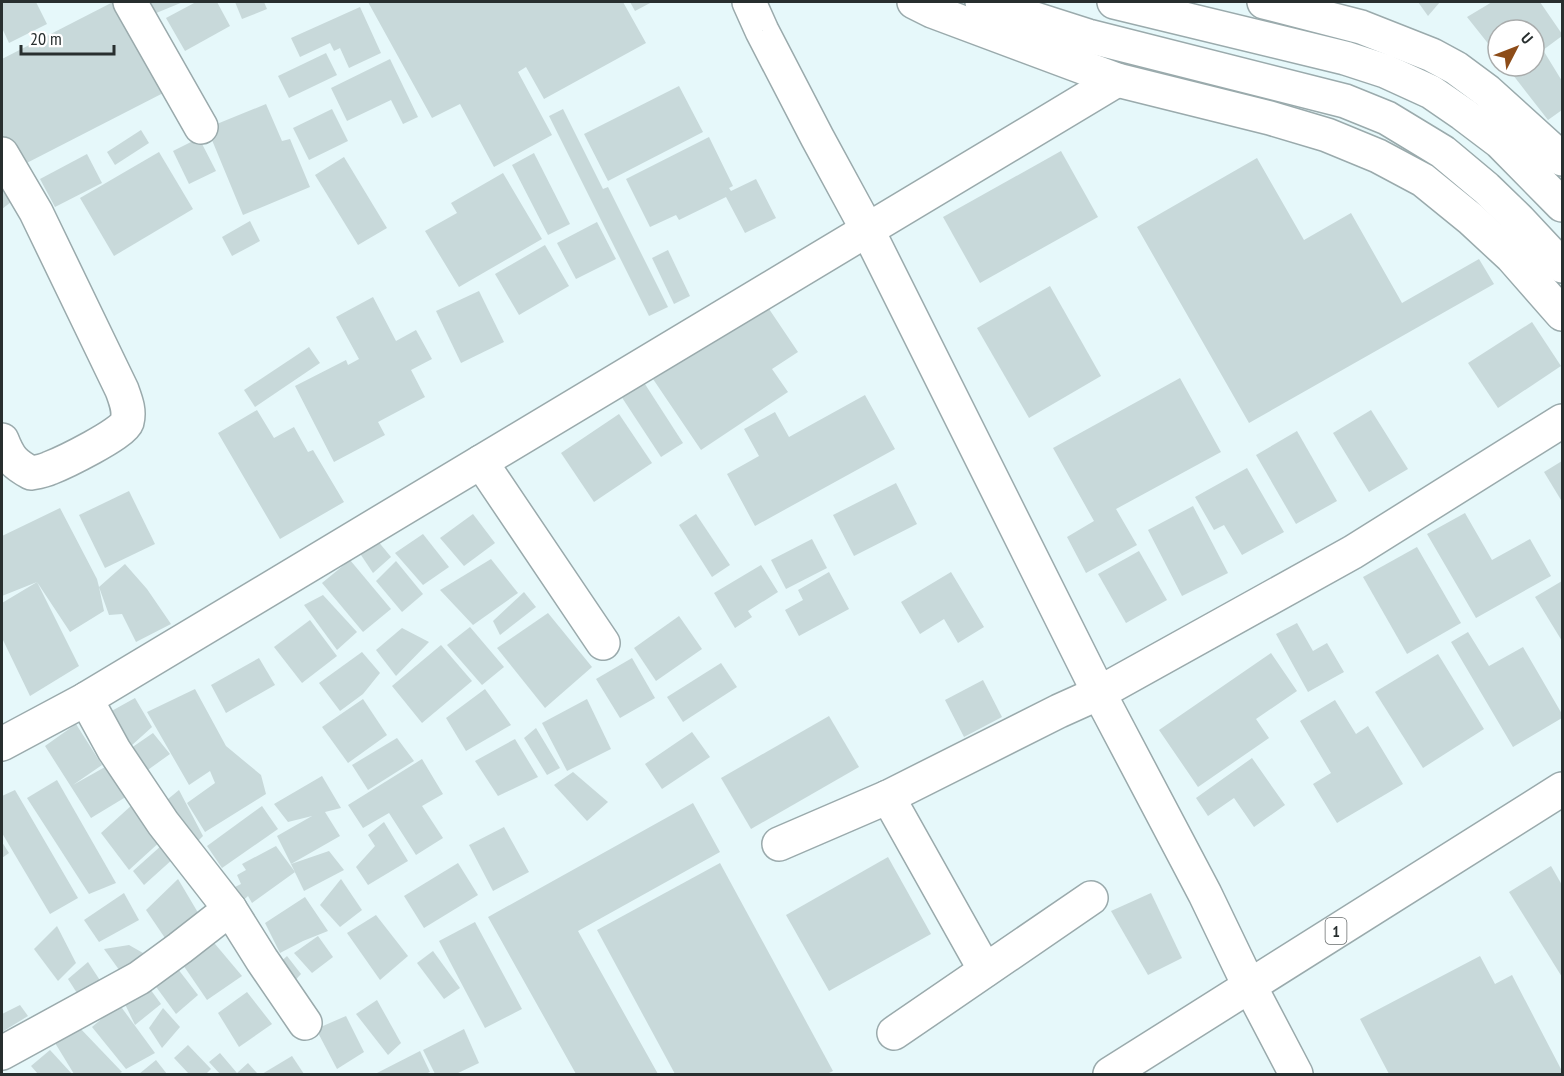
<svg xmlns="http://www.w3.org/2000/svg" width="1564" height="1076" font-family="'PT Sans Narrow',sans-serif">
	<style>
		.building { fill: #c8d9da }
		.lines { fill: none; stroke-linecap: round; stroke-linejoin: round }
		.minor-casing { stroke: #9aaaac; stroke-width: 36 }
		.highway-casing { stroke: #9aaaac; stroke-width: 36 }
		.minor { stroke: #fff; stroke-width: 33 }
		.highway { stroke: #fff; stroke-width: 33 }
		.labels { text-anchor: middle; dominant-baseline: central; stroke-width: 4.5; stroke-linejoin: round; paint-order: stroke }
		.shield { fill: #fff; stroke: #686d6d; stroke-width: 1.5 }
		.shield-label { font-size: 16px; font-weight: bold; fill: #282f2f }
	</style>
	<rect width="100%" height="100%" fill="#e6f8fa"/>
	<!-- building -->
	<g class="building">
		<path d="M2,2H36L47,24L9,43L2,28Z"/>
		<path d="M113,2H125L171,89L15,169L2,142V59Z"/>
		<path d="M137,2H183L144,18Z"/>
		<path d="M196,2H217L230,26L185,51L166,18Z"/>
		<path d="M235,2H264L267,9L242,19Z"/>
		<path d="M368,2H623L646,43L544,99L526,67L518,72L552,135L494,167L460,104L432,118Z"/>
		<path d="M630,2H652L635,11Z"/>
		<path d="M1418,2H1440L1428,16Z"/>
		<path d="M1492,2H1540L1562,34V36L1543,50L1562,81V110L1548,120L1506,66H1534V30H1498V56L1467,17Z"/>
		<path d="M360,7L381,53L349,68L340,48L334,51L330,43L300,57L291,38Z"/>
		<path d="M326,53L337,75L289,98L278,76Z"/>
		<path d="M390,59L418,117L403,124L391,100L347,121L331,88Z"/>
		<path d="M679,86L703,132L608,181L584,134Z"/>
		<path d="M266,104L282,141L290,139L310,187L243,215L207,128Z"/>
		<path d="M332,109L348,141L309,160L293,128Z"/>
		<path d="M563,109L603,189L608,187L668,307L649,316L549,116Z"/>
		<path d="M141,130L149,143L115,165L107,152Z"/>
		<path d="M709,137L733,186L729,188L731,191L756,179L776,218L745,233L726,197L679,220L676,215L650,227L626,179Z"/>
		<path d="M199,138L216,171L189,184L173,151Z"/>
		<path d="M1061,151L1098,217L980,283L943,217Z"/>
		<path d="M159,152L193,209L114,256L80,198Z"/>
		<path d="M534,153L570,224L548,235L512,165Z"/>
		<path d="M87,154L102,183L55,207L40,179Z"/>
		<path d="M344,157L387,228L358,245L315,175Z"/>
		<path d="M1257,158L1304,240L1351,213L1402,303L1479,259L1494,284L1249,423L1137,227Z"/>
		<path d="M503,173L542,239L459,287L425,231L457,213L451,203Z"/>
		<path d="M2,177L15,199L2,209Z"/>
		<path d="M250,221L260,241L232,256L222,237Z"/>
		<path d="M597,222L616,259L576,279L557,243Z"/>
		<path d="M545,245L569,286L519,315L495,274Z"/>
		<path d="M668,250L690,296L674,304L652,258Z"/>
		<path d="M1050,286L1101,376L1029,418L977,328Z"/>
		<path d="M479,291L504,342L461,363L436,311Z"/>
		<path d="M373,297L396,341L416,330L432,359L411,370L425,397L378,422L385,435L334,462L295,386L346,360L348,365L359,359L336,317Z"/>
		<path d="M765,303L798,352L772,369L788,392L701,450L653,379Z"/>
		<path d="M1532,322L1561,366L1498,408L1468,363Z"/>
		<path d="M309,347L320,363L255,407L244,390Z"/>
		<path d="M1180,378L1221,452L1116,509L1137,545L1086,573L1067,537L1094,521L1053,448Z"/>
		<path d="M643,381L683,443L661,457L621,396Z"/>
		<path d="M865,395L895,449L755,526L727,474L759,456L744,429L775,412L789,437Z"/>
		<path d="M257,410L274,438L294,427L308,452L313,450L344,502L280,539L218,433Z"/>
		<path d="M1371,410L1408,469L1369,492L1333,433Z"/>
		<path d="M619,414L652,463L594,502L561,453Z"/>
		<path d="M1297,431L1337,501L1296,524L1256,455Z"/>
		<path d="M1562,461V499L1561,500L1544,472Z"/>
		<path d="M1247,468L1284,532L1242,555L1224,525L1214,530L1195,497Z"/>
		<path d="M896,483L917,524L854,556L833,515Z"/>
		<path d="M129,491L155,544L105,568L79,515Z"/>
		<path d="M1193,506L1228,573L1182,596L1148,530Z"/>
		<path d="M60,508L97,579L99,587L125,564L147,589L171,624L136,642L122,614L109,615L99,587L104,611L70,632L37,582L79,666L30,696L2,638V603L37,582L2,596V536Z"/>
		<path d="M1465,513L1492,560L1530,539L1551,576L1476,618L1427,534Z"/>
		<path d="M473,514L495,543L464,566L440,538Z"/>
		<path d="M696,514L730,565L712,577L679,525Z"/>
		<path d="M423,534L449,567L423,585L395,553Z"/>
		<path d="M812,539L827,568L786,589L771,560Z"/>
		<path d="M377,540L391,557L373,573L359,552Z"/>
		<path d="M1417,547L1461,623L1407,654L1363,577Z"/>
		<path d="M1139,551L1167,600L1126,623L1098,574Z"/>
		<path d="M491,559L518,593L473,625L440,590Z"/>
		<path d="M350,560L391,609L363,632L322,583Z"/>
		<path d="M396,561L423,594L402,612L376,581Z"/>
		<path d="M761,565L778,592L748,611L752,617L735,628L714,593Z"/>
		<path d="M829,572L849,609L799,636L785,610L803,600L798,590Z"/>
		<path d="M951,572L984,627L958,643L944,619L920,634L901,602Z"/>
		<path d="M1562,581V641L1535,597Z"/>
		<path d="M524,592L536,607L500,635L493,621Z"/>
		<path d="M323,595L357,632L337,650L304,605Z"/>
		<path d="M548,613L592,667L545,708L497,648Z"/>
		<path d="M679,616L702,649L656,681L634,648Z"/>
		<path d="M310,620L337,656L302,683L274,647Z"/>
		<path d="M1297,623L1313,651L1327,643L1344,672L1308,692L1276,634Z"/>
		<path d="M470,627L504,667L482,685L447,645Z"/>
		<path d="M402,628L429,642L396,676L376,650Z"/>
		<path d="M1468,632L1489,666L1523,647L1562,714V718L1513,747L1451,642Z"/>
		<path d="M441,645L472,681L422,723L392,686Z"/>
		<path d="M362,652L380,673L363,694L340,711L319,683Z"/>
		<path d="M1271,653L1297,691L1256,719L1269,738L1198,787L1159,730Z"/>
		<path d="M1438,654L1484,729L1423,768L1375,692Z"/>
		<path d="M259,658L275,685L226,713L211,685Z"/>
		<path d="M632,658L655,698L620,718L596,679Z"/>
		<path d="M721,663L737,687L683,722L667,697Z"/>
		<path d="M983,680L1002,717L964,737L945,700Z"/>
		<path d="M195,689L226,746L261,775L266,794L205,832L187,803L215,783L210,771L189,785L147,712Z"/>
		<path d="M485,689L511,725L466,751L446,718Z"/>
		<path d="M135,698L152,727L121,755L153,733L170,754L138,777L121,755L99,718Z"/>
		<path d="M363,699L387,735L348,763L322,727Z"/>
		<path d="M587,699L611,749L567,771L542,723Z"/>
		<path d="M1335,700L1356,734L1368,726L1403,784L1337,823L1313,784L1331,773L1300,721Z"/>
		<path d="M829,716L859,767L751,829L721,778Z"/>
		<path d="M76,724L102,765L73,785L105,767L129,795L91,818L45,746Z"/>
		<path d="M536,728L560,768L547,775L524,738Z"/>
		<path d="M692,732L710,757L662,789L645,764Z"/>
		<path d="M397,738L414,761L368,790L352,765Z"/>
		<path d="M515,739L538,777L498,796L475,761Z"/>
		<path d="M1252,758L1285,805L1254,827L1234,798L1208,816L1196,798Z"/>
		<path d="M422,759L443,794L422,806L443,838L416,855L389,813L363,828L348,805Z"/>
		<path d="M573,772L608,802L587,821L554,785Z"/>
		<path d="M322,776L341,808L325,812L340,836L291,864L277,836L312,816L288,822L274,804Z"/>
		<path d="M57,780L116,883L89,894L27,798Z"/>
		<path d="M15,790L78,898L50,914L2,833V796Z"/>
		<path d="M179,790L203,836L187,852L156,809Z"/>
		<path d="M693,803L720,852L578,931L658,1074H576L488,917Z"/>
		<path d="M132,805L163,839L129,870L101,833Z"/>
		<path d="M262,806L278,829L222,868L207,846Z"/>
		<path d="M384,822L408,861L368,885L356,867L375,846L368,835Z"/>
		<path d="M504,827L529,872L493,891L469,845Z"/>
		<path d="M2,842L9,853L2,858Z"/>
		<path d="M162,845L174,858L144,885L133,871Z"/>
		<path d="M276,846L295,872L252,903L248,896L237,906L225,892L241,884L237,875L246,870L242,864Z"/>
		<path d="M329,851L344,870L304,891L291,864Z"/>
		<path d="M888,857L931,934L829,991L786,915Z"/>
		<path d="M458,863L478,895L424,928L404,896Z"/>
		<path d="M720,863L833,1071L827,1074H675L597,930Z"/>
		<path d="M1551,866L1562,885V977L1509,892Z"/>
		<path d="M178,879L200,916L167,941L146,910Z"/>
		<path d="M341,879L362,910L340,927L320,905Z"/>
		<path d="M124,893L139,920L99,942L84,920Z"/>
		<path d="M1151,893L1182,958L1148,975L1111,911Z"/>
		<path d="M305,897L328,931L303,941L280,953L265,923Z"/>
		<path d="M376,915L408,956L380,980L347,933Z"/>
		<path d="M475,922L522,1009L485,1028L439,941Z"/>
		<path d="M57,926L76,963L58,981L34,949Z"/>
		<path d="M318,936L333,957L312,973L294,953Z"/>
		<path d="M210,938L242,976L207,1000L179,959Z"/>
		<path d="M129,945L150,957L125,978L104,949Z"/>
		<path d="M433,951L460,988L444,999L417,963Z"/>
		<path d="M287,956L301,974L288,988L273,969Z"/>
		<path d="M1480,956L1495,984L1512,975L1562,1071V1074H1389L1360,1019Z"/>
		<path d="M171,960L198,995L176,1014L154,984Z"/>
		<path d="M88,962L103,985L84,1004L68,979Z"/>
		<path d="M145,982L161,1004L135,1025L124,1002Z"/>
		<path d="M247,992L272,1024L239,1047L218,1013Z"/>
		<path d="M377,1000L401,1043L388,1055L356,1014Z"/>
		<path d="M119,1004L155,1053L126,1069L92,1027Z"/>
		<path d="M20,1005L28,1016L2,1032V1014Z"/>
		<path d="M163,1008L180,1027L162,1048L149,1028Z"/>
		<path d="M346,1016L364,1052L337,1069L316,1029Z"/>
		<path d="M77,1025L122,1072L118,1074H74L52,1038Z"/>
		<path d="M464,1029L479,1063L456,1074H435L423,1050Z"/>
		<path d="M188,1045L211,1069L206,1074H189L174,1058Z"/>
		<path d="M50,1050L72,1074H38L31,1066Z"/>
		<path d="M420,1051L430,1072L425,1074H375Z"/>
		<path d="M220,1053L237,1073L248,1063L257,1073L220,1074L209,1062Z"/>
		<path d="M292,1056L304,1074H262Z"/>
		<path d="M156,1060L167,1074H139Z"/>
	</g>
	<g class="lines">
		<!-- minor casing -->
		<g class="minor-casing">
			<g id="minor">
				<path d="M130,2L201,127"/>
				<path d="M749,2L762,31L817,137L867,229L1099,693L1205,894L1243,973L1296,1074"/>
				<path d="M914,2L932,11L1117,80L1270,118L1327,135L1378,156L1423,180L1471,219L1512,257L1562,314"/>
				<path d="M1264,2L1361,27L1432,55L1456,68L1487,91L1562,159"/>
				<path d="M2,154L36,212L122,390C126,401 130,411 127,422C123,434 63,463 50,468C44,471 37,472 31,473C14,464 9,458 2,440"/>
				<path d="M481,462L603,643"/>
				<path d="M86,699L114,750L163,823L230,909L262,960L305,1023"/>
				<path d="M2,744L86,699L1117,80"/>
				<path d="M888,797L985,970"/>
				<path d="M779,844L888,797L1059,711L1099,693L1353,552L1562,421"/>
				<path d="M894,1033L1091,898"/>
				<path d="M2,1053L139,978L180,948L230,909"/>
			</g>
		</g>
		<!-- highway casing -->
		<g class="highway-casing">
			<g id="highway">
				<path d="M982,2L1088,36L1345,101L1387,118L1443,152L1486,188L1519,220L1562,266"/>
				<path d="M1114,2L1345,58L1385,71L1431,92L1463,114L1500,142L1562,205"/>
				<path d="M1110,1074L1562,789"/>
			</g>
		</g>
		<!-- minor -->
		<use href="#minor" class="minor"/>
		<!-- highway -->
		<use href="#highway" class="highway"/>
	</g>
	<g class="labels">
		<!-- shield labels -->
		<rect class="shield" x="1325.5" y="918" width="21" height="26" rx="4.5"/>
		<g class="shield-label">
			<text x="1336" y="931">1</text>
		</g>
	</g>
	<!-- border -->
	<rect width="1564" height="1076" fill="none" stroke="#282f2f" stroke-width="6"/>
	<!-- north arrow -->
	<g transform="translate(1516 48) rotate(48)"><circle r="28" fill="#ffffff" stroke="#a9acac" stroke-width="1.5"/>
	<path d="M0-4.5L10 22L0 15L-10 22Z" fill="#8d4c18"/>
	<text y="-9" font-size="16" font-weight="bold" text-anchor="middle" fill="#282f2f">U</text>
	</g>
	<!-- scale -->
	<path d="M21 45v9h93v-9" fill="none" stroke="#282f2f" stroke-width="3"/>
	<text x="30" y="45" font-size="18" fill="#282f2f" stroke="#ffffff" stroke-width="4.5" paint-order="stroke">20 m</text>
</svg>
